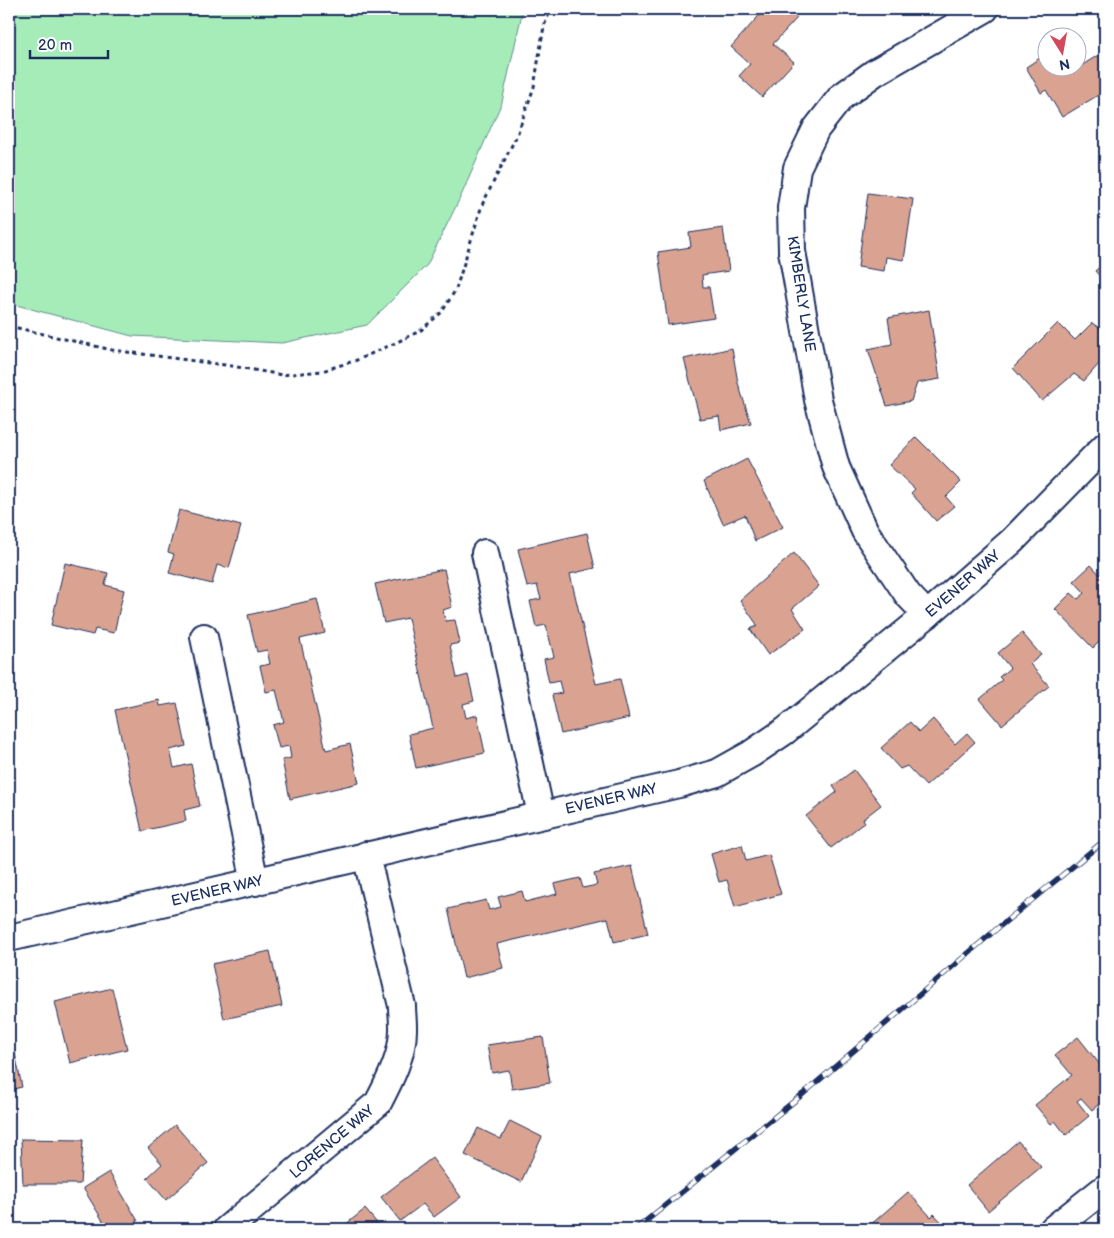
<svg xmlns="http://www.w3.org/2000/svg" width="1114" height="1238" font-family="'Balsamiq Sans',sans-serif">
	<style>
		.green { fill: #a6ecb9; stroke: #608e8c }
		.building { fill: #daa391; stroke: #1b2f5e }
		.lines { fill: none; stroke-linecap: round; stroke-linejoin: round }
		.minor-casing { stroke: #1b2f5e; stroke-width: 30 }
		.path { stroke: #1b2f5e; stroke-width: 3; stroke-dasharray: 4 4; stroke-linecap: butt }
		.minor { stroke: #fff; stroke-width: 26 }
		.rail-casing { stroke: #1b2f5e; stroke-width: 5.5 }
		.rail { stroke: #fff; stroke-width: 4; stroke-dasharray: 11; stroke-linecap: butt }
		.labels { text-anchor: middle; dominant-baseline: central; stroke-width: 4.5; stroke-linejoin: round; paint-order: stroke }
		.street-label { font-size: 15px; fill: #1b2f5e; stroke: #fff }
	</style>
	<rect width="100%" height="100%" fill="#fff"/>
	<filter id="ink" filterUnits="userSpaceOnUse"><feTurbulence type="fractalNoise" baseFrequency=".02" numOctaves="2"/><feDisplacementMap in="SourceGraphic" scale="10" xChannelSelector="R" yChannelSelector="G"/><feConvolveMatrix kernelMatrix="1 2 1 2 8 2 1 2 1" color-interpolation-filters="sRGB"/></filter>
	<g filter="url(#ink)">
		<!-- green -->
		<path class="green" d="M9,9H523L502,102L461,196L427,265L367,325L282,343L132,336L9,303Z"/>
		<!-- building -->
		<g class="building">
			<path d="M765,9H787L797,18L773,44L794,62L762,97L739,76L750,64L731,47Z"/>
			<path d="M1105,51V91L1062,117L1046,90L1041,93L1026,67L1046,54V68H1069L1071,72Z"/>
			<path d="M868,193L913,199L904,260L886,257L884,271L858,267Z"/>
			<path d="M723,228L729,271L702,275L703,287H709L714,318L668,325L658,252L691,247L689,233Z"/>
			<path d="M1105,262V282L1095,271Z"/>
			<path d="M929,310L940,379L917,383L911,401L887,406L868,349L892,344L888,318Z"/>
			<path d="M1058,323L1075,340L1092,323L1105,332V357L1084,381L1074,374L1042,401L1013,368Z"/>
			<path d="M732,348L738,383L751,423L721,430L719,416L700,419L684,359Z"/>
			<path d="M916,437L961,482L946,497L954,506L936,521L911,493L915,489L889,465Z"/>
			<path d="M747,459L783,527L755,541L745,515L723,524L704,481Z"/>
			<path d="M179,510L241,526L229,568L217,565L212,584L169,573L174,554L168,552Z"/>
			<path d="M587,533L595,568L570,574L596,684L620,679L629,718L561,734L552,695L562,693L559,681L549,683L544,659L554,657L546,625L536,627L530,601L541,599L537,585L527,587L518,549Z"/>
			<path d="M794,553L819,586L792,609L805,629L768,655L750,629L758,626L740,600Z"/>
			<path d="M65,563L108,573L105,585L124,590L114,633L95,629L93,635L51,625Z"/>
			<path d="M1091,565L1105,580V636L1093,648L1055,609L1071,593L1078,599L1085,593L1074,581Z"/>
			<path d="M444,569L452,607L443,610L445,621L455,620L460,643L450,645L457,678L468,675L474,701L463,704L466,718L477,715L485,753L416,768L409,734L433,728L408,618L384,623L375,584Z"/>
			<path d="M317,599L325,633L300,639L326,750L350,744L359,783L290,799L282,760L291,758L289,746L279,748L273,725L284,722L276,690L266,692L260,666L270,664L267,650L257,652L248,615Z"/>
			<path d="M1022,633L1041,655L1030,664L1049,686L1002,725L980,699L1002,680L999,677L1010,668L998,653Z"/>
			<path d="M159,700L160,706L177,703L186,746L170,750L174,768L191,764L200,806L184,810L186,821L142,831L115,710Z"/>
			<path d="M933,719L955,744L967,733L975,742L926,786L907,766L900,769L881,748L910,722L919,732Z"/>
			<path d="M854,770L881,805L863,819L865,822L831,848L806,816L837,792L833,786Z"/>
			<path d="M742,845L746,861L769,855L781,894L735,907L727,880L719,882L711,854Z"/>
			<path d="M632,866L648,934L614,942L608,918L497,944L503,968L464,978L448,909L486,900L489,910L501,907L498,897L522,891L525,902L557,894L554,884L580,878L583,888L597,885L594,874Z"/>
			<path d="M270,951L282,1006L224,1019L212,964Z"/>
			<path d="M112,988L127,1049L70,1063L55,1002Z"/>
			<path d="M11,1034L22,1087L9,1090V1035Z"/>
			<path d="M543,1037L550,1083L512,1089L509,1070L492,1073L487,1045Z"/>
			<path d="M1078,1037L1105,1071V1079L1103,1081L1105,1083V1099L1092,1110L1081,1098L1077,1101L1089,1116L1066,1135L1055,1121L1051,1124L1035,1105L1072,1075L1055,1055Z"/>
			<path d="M510,1121L542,1137L521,1182L465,1155L478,1128L501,1139Z"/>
			<path d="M175,1125L208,1163L166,1200L147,1178L162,1164L148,1148Z"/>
			<path d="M21,1139L83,1140L80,1184H23Z"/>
			<path d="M1018,1141L1041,1167L988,1211L967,1185Z"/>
			<path d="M432,1158L461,1197L434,1217L423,1204L400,1221L381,1197Z"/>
			<path d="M109,1172L138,1221L124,1229H108L83,1188Z"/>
			<path d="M9,1192H12L9,1221Z"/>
			<path d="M908,1192L931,1217L934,1214L948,1229H869L868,1227Z"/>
			<path d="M365,1209L382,1229H340Z"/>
		</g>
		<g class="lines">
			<!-- minor casing -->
			<g class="minor-casing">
				<g id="minor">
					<path d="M485,553L541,815"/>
					<path d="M927,615L908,595L865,531L836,467L818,400L792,251L791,208L797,168L816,129L841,97L874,73L985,9"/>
					<path d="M204,637L255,882"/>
					<path d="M9,938C232,887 455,835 679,784L717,773L751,754L785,731L927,615L1012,541L1105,446"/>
					<path d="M227,1229L378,1103C390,1080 404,1053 403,1026C403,1019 402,1013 402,1006L366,855"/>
					<path d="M1053,1229L1105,1188"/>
				</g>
			</g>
			<!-- path -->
			<path class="path" d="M9,326L112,350L232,366L282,375L322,371L357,360L391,345L420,331L442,312L456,289L482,205L517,135L534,87L544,26L551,9"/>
			<!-- minor -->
			<use href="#minor" class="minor"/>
			<!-- rail casing -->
			<g class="rail-casing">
				<path id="rail" d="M636,1229L803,1094L999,927L1105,840"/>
			</g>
			<!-- rail -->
			<use href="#rail" class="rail"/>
		</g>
	</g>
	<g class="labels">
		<!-- street labels -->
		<g class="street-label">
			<text transform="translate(801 294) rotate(81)">KIMBERLY LANE</text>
			<text transform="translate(963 584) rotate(-41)">EVENER WAY</text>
			<text transform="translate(611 799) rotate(-13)">EVENER WAY</text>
			<text transform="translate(217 891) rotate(-13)">EVENER WAY</text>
			<text transform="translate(332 1142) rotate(-40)">LORENCE WAY</text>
		</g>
	</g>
	<!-- margin -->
	<rect width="1114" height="1238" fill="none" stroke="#fff" stroke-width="30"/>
	<rect x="15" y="15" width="1084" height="1208" fill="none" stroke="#1b2f5e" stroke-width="2" filter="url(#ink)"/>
	<!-- north arrow -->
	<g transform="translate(1062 52) rotate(169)"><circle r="24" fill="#ffffff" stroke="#a4acbf"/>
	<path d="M0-4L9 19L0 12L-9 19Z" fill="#d1495b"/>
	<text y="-8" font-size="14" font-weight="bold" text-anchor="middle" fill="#1b2f5e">N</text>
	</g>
	<!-- scale -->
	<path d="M30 50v8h78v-8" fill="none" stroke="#1b2f5e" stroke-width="2.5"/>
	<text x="38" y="50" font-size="15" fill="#1b2f5e" stroke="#ffffff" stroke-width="4" paint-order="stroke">20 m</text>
</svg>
